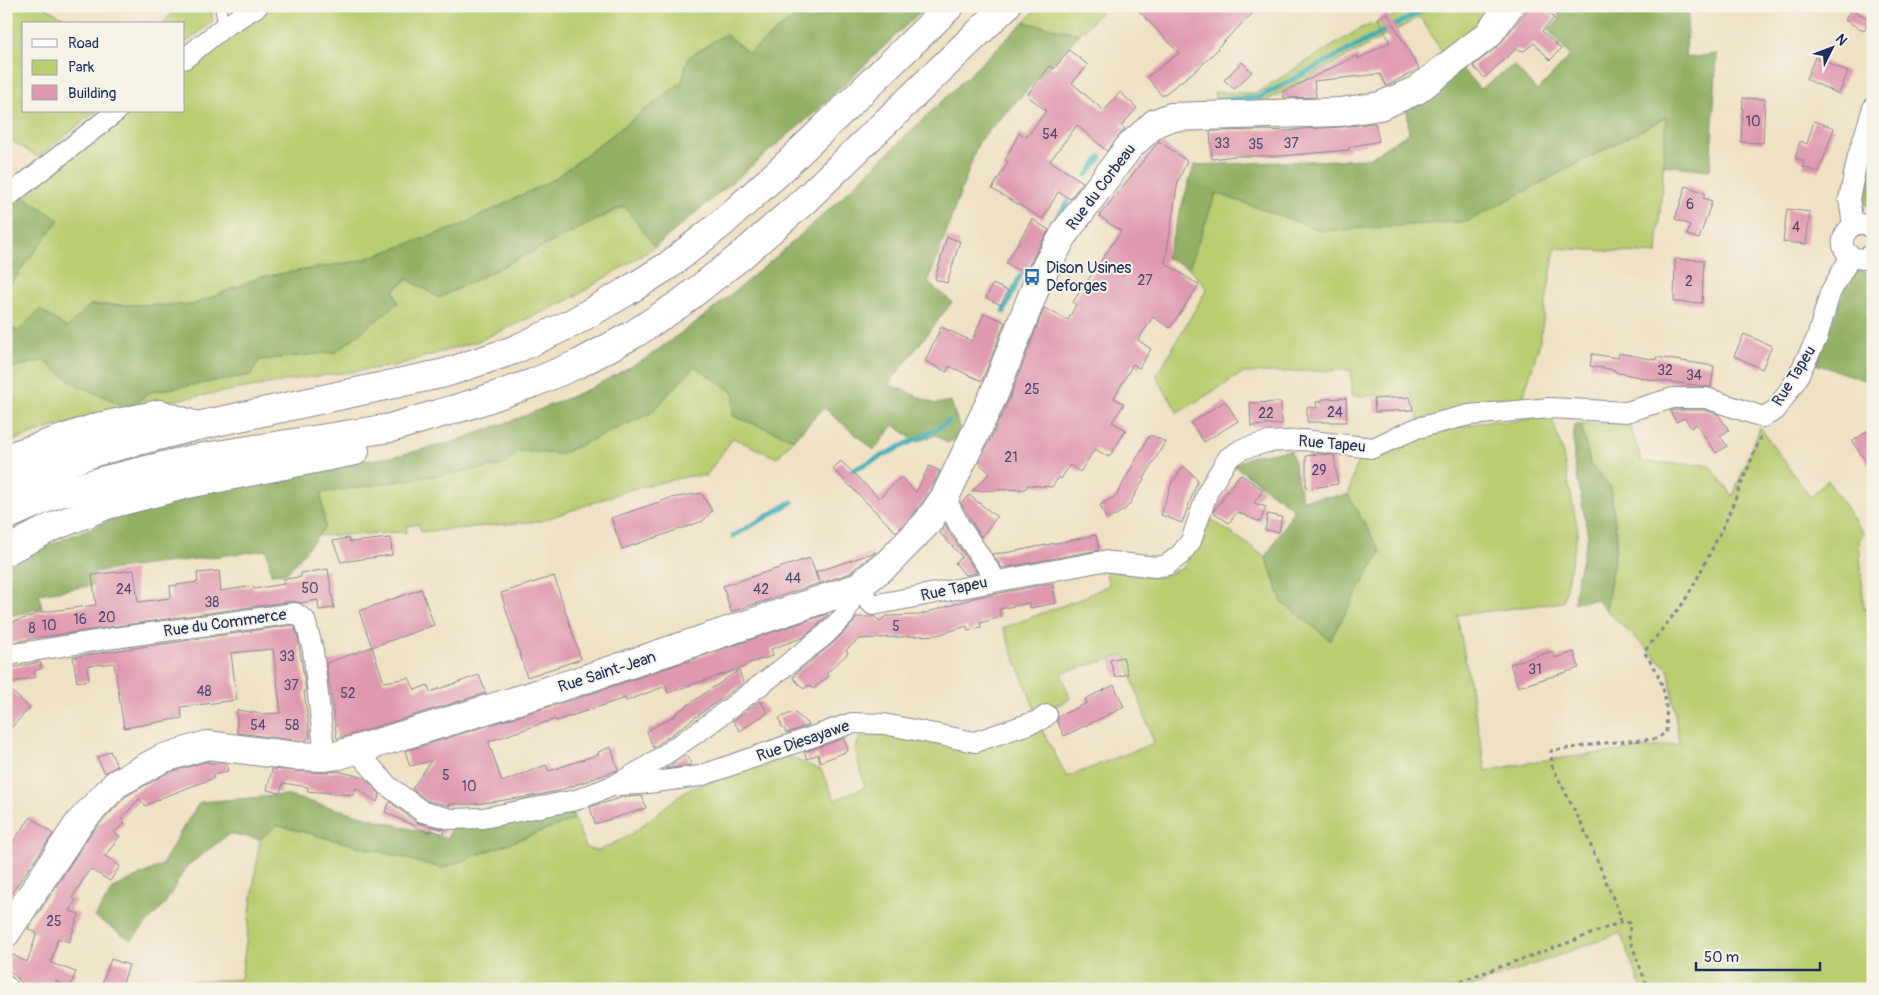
<svg xmlns="http://www.w3.org/2000/svg" width="1879" height="995" font-family="Pangolin,sans-serif">
	<style>
		.green { fill: #b9cd71; stroke: #6a7e68 }
		.forest { fill: #92b063; stroke: #567060 }
		.lines { fill: none; stroke-linecap: round; stroke-linejoin: round }
		.stream { stroke: #3aabb6; stroke-width: 5 }
		.building { fill: #df99af }
		.lane-casing { stroke: #858890; stroke-width: 12 }
		.street-casing { stroke: #858890; stroke-width: 22 }
		.secondary-casing { stroke: #858890; stroke-width: 30 }
		.highway-casing { stroke: #858890; stroke-width: 30 }
		.path { stroke: #858890; stroke-width: 3; stroke-dasharray: 4 4; stroke-linecap: butt }
		.lane { stroke: #fff; stroke-width: 10 }
		.street { stroke: #fff; stroke-width: 20 }
		.secondary { stroke: #fff; stroke-width: 28 }
		.highway { stroke: #fff; stroke-width: 28 }
		.labels { text-anchor: middle; dominant-baseline: central; stroke-width: 4; stroke-linejoin: round; paint-order: stroke }
		.number-label { font-size: 14px; fill: #4c4a72 }
		.street-label { font-size: 16px; fill: #1b2f5e; stroke: #f7f3e8 }
		.poi-label { font-size: 16px; fill: #1b2f5e; stroke: #f7f3e8; text-anchor: start }
	</style>
	<rect width="100%" height="100%" fill="#f7f3e8"/>
	<filter id="ink" filterUnits="userSpaceOnUse"><feTurbulence type="fractalNoise" baseFrequency=".02" numOctaves="2"/><feDisplacementMap in="SourceGraphic" scale="10" xChannelSelector="R" yChannelSelector="G"/><feConvolveMatrix kernelMatrix="1 2 1 2 8 2 1 2 1" color-interpolation-filters="sRGB"/></filter>
	<filter id="wash" filterUnits="userSpaceOnUse"><feTurbulence type="fractalNoise" baseFrequency=".0096" numOctaves="4" result="noise"/><feDisplacementMap in="SourceGraphic" scale="20" xChannelSelector="R" yChannelSelector="G"/><feGaussianBlur stdDeviation="1.12" result="paint"/><feColorMatrix in="noise" values="0 0 0 0 0 0 0 0 0 0 0 0 0 0 0 0 0 1.4 0 .05"/><feComposite in="paint" operator="in"/></filter>
	<g filter="url(#wash)">
		<rect width="100%" height="100%" fill="#efe1c3"/>
		<!-- green -->
		<g class="green">
			<path d="M6,6H43L74,24H24V111H97L38,157L6,137Z"/>
			<path d="M178,6H210L213,21L184,44V24H163Z"/>
			<path d="M278,6H808L749,53L725,34L688,58L682,82L554,179L460,226L359,261L261,277L192,305H90L67,328L18,331L6,325V289L18,275L23,196L128,111H184V69L216,45Z"/>
			<path d="M1040,6H1106L1080,34L1024,22Z"/>
			<path d="M1405,6H1495L1496,8L1443,54L1420,17L1257,106L1217,103L1214,92L1256,93L1361,28L1389,19Z"/>
			<path d="M1667,117L1657,254L1555,248L1539,345L1521,404L1419,421L1412,395L1352,396L1351,370L1243,373L1178,413L1156,376L1207,289L1189,268L1216,193L1323,231L1468,221Z"/>
			<path d="M625,206L655,247L569,300L481,340L394,366L297,379L129,408L50,428L6,443V368L44,361L75,384L129,408L150,392L251,375L259,360L336,352L394,290L408,279L439,298Z"/>
			<path d="M695,366L734,393L733,416L794,439L777,458L733,438L706,476H689L632,489L541,521L421,532L419,524L406,526L407,532L317,536L325,527L320,493L504,465L519,451L561,454L651,413Z"/>
			<path d="M1551,415L1562,450L1578,530L1563,602L1457,615L1486,771L1537,761L1679,744L1669,670L1606,610L1617,539L1610,486L1590,464L1581,425L1629,422L1642,462L1709,465L1733,496L1760,427L1810,497L1828,480L1864,535L1859,540L1864,610L1873,603V986L1858,989H1642L1620,933L1466,989H177L180,982L241,979L260,839L276,825L442,868L575,819L586,848L598,851L629,836L685,791L781,754L821,770L835,800L865,787L855,750L862,731L957,744L1041,728L1067,777L1154,743L1124,655L1061,673L1070,699L1037,715L1003,628L1080,599L1109,585L1105,570L1158,578L1183,568L1211,519L1266,557L1282,602L1380,552L1348,495L1360,452L1422,435L1488,421L1509,422Z"/>
		</g>
		<!-- forest -->
		<g class="forest">
			<path d="M808,6H926L818,110L655,247L624,206L439,298L407,279L394,290L398,303L336,352L259,360L251,375L150,392L129,408L75,384L44,361L6,368V325L18,331L40,309L67,328L90,305H192L261,277L359,261L460,226L554,179L682,82L688,58L725,34L749,53Z"/>
			<path d="M1559,6H1689L1685,58L1717,54L1710,170L1663,165L1666,117L1468,221L1323,231L1216,193L1189,268L1166,258L1194,165L1367,159L1409,133L1407,105L1462,69L1480,89L1514,65L1537,91L1570,56L1548,29L1559,20Z"/>
			<path d="M1024,22L1080,34L979,141L928,283L952,302L889,384L935,404L951,401L962,436L947,443L936,435L916,442L894,425L874,450L824,408L794,439L733,416L734,393L695,366L651,413L561,454L519,451L504,465L321,493L325,527L287,573L271,574L267,550L93,572L94,585L39,594L42,608L6,617V566L66,538L146,506L297,471L396,456L453,442L519,418L589,389L645,359L706,315L777,256L837,202Z"/>
			<path d="M1869,142L1873,143V211L1863,202Z"/>
			<path d="M23,196L59,220L6,289V211Z"/>
			<path d="M1853,269L1873,273V383L1816,364Z"/>
			<path d="M1574,425H1581L1590,464L1610,486L1617,539L1606,610L1596,600L1574,602L1577,578L1588,535L1574,461Z"/>
			<path d="M1291,450L1302,499L1348,495L1381,552L1330,640L1282,602L1266,557L1294,509L1233,465L1255,455Z"/>
			<path d="M285,795L448,839L451,824L570,807L575,819L442,868L277,825L260,839L229,834L186,867L164,905L131,940L95,917L113,888L162,865L184,826L200,802Z"/>
		</g>
		<g class="lines">
			<!-- stream -->
			<g class="stream">
				<path d="M1220,99L1258,98L1431,6"/>
				<path d="M1087,175L1101,157"/>
				<path d="M1055,221L1068,202"/>
				<path d="M1004,312L1020,276"/>
				<path d="M845,474L937,429L949,421"/>
				<path d="M733,536L792,502"/>
			</g>
		</g>
		<g id="blocks">
			<!-- building -->
			<g class="building">
				<path d="M1134,6H1260L1217,48L1218,49L1200,67L1162,96L1147,77L1179,53Z"/>
				<path d="M1530,6H1542L1554,18L1542,31L1561,49L1550,60L1534,43L1524,51L1516,49L1484,78L1473,66L1500,44Z"/>
				<path d="M1851,9L1871,20L1864,31L1845,20Z"/>
				<path d="M1387,13L1419,69L1386,86L1380,74L1314,81L1316,97L1284,98L1283,92L1358,55V59L1390,42L1378,18Z"/>
				<path d="M1069,50L1088,65L1072,83L1104,111L1120,92L1137,108L1121,126L1125,129L1107,151L1077,125L1050,161L1083,182L1070,199L1058,192L1043,219L992,189L1008,162L1005,160L1019,133L1027,137L1046,111L1027,95L1050,66L1054,69Z"/>
				<path d="M1815,57L1848,72L1839,94L1806,79Z"/>
				<path d="M1242,62L1252,72L1234,89L1224,80Z"/>
				<path d="M1743,98L1765,99L1763,143L1741,142Z"/>
				<path d="M1814,121L1834,128L1819,172L1803,167L1804,161L1795,158L1800,141L1807,144Z"/>
				<path d="M1375,123L1379,141L1349,147V150L1281,156H1235L1212,159L1210,131L1264,130L1287,131L1303,129L1342,127Z"/>
				<path d="M1159,141L1187,161L1178,181L1165,263L1199,285L1170,328L1153,317L1138,340L1151,349L1139,368L1133,364L1114,398L1124,404L1112,422L1126,430L1109,457L1095,449L1080,472L1070,465L1061,479L1059,477L1052,487L1028,485L1025,489L972,491L990,473L979,463L1009,400L1044,308L1068,320L1076,305L1073,302L1121,231L1099,216Z"/>
				<path d="M1686,186L1705,193L1703,198L1712,201L1699,239L1687,235L1690,225L1675,219Z"/>
				<path d="M1787,209L1810,212L1806,244L1783,242Z"/>
				<path d="M1032,219L1049,230L1024,274L1006,263Z"/>
				<path d="M947,237L960,241L947,283L935,279Z"/>
				<path d="M1675,259L1704,260L1702,303L1674,302Z"/>
				<path d="M993,284L1008,291L1001,305L986,298Z"/>
				<path d="M984,313L1005,322L982,381L949,366L947,372L925,361L941,327L972,341Z"/>
				<path d="M1744,334L1772,346L1762,369L1734,356Z"/>
				<path d="M1619,353L1656,360V357L1714,366L1711,387L1653,380L1615,372V370L1590,366L1592,354L1618,358Z"/>
				<path d="M1410,397L1413,410L1375,412L1374,399Z"/>
				<path d="M1346,398L1347,422H1307V407L1317,408L1316,402L1322,401V399Z"/>
				<path d="M1225,401L1238,421L1204,442L1191,423Z"/>
				<path d="M1281,402L1282,424L1251,426L1250,403Z"/>
				<path d="M1675,410H1704L1718,414L1729,430L1720,436L1727,446L1716,453L1696,424L1691,428L1685,418L1676,422L1670,411Z"/>
				<path d="M1867,431L1873,439V470L1852,442Z"/>
				<path d="M1149,436H1154L1165,442L1129,505L1124,510L1107,520L1100,505L1116,496Z"/>
				<path d="M1318,454L1334,455L1338,484L1306,489V456Z"/>
				<path d="M841,461L879,498L901,477L916,492L929,466L940,471L931,489L915,513L896,532L833,469Z"/>
				<path d="M1184,466L1198,480L1182,523L1161,515L1172,482Z"/>
				<path d="M1240,474L1263,490L1254,503L1266,507L1260,522L1237,512L1229,523L1213,512Z"/>
				<path d="M701,493L712,511L703,521L622,549L611,518L671,498Z"/>
				<path d="M969,495L997,517L981,537L961,503Z"/>
				<path d="M1268,514L1282,517L1279,532L1265,530Z"/>
				<path d="M945,524L949,532L977,573L965,575L955,563L962,557L940,533Z"/>
				<path d="M1096,535L1099,550L1002,568L992,554L1011,552Z"/>
				<path d="M348,538L350,542L391,538L392,555L341,562L333,541Z"/>
				<path d="M876,552L848,574L731,612L723,586L810,558L819,583L816,572Z"/>
				<path d="M328,569L334,608L319,610L318,600L300,603L293,601L34,638L6,644V624L35,615V613L96,605L92,575L134,570L138,602L171,598L170,586L198,582L197,573L219,571L221,591L253,586L254,589L284,584L283,579L301,577V573Z"/>
				<path d="M554,576L581,659L527,677L501,593Z"/>
				<path d="M1052,583L1056,603L1030,608L1029,603L999,609L1001,617L980,623L981,627L968,631L967,626L937,635L859,639L846,650L848,653L826,674L829,676L813,689L809,685L804,689L793,678L796,673L833,643L852,624L857,617H875L880,621L886,616L919,615L974,598Z"/>
				<path d="M421,589L434,625L372,647L359,611Z"/>
				<path d="M827,614L828,615L817,626L804,637L771,649L773,656L749,663L744,667L668,693L666,686L626,701L625,698L556,721L555,719L490,741L489,743L502,782L546,765L549,771L599,754L598,752L611,747L618,770L558,791L527,797L475,804H449L450,806L428,801L412,789L431,761L410,766L405,751L581,697Z"/>
				<path d="M292,625L295,627L298,638L306,691H304L310,738L304,741L237,733V710L263,714L281,713L273,649L231,653L237,700L181,707L182,718L124,728L114,663L87,666L89,680L77,682L73,657Z"/>
				<path d="M372,647L384,682L409,678L415,690L428,685L430,692L479,675L486,693L337,739L326,663Z"/>
				<path d="M1553,651L1555,658L1574,652L1579,668L1518,687L1510,664Z"/>
				<path d="M1123,657L1128,674L1115,677L1110,660Z"/>
				<path d="M40,662L42,668L34,671L35,677L6,684V669Z"/>
				<path d="M739,670L743,683L653,748L647,731L676,715V713Z"/>
				<path d="M1114,685L1124,707L1064,736L1057,721L1059,716L1087,703L1085,699Z"/>
				<path d="M6,686L30,708L6,733Z"/>
				<path d="M760,701L768,712L740,731L733,721Z"/>
				<path d="M794,712L809,725L787,733L782,727L779,718Z"/>
				<path d="M844,738L848,751L820,762L818,754L807,759L804,752Z"/>
				<path d="M110,751L117,766L105,773L97,758Z"/>
				<path d="M686,755L692,765L665,769Z"/>
				<path d="M208,761L210,763H226L228,771L213,775L214,778L161,798L146,806L139,799L121,819L125,823L114,833L120,836L105,856L120,866L110,881L90,869L72,898L76,900L70,911L79,914L69,942L58,938L51,963L76,972L70,987L56,981L55,989H27L6,966L13,955L27,962L37,933L28,929L91,833L126,796L167,773Z"/>
				<path d="M272,769L324,773L338,771L365,778L380,794L377,802L356,788L354,795L307,791L308,787L283,783L280,793L267,790Z"/>
				<path d="M642,796L646,808L595,824L590,807L623,797Z"/>
				<path d="M390,802L416,822L445,830L444,834L430,830L429,833L385,812Z"/>
				<path d="M31,817L53,834L6,901V851Z"/>
				<path d="M111,959L129,965L121,989H100Z"/>
			</g>
		</g>
	</g>
	<g filter="url(#ink)">
		<use href="#blocks" fill-opacity="0" stroke="#858890" stroke-width="1"/>
		<g class="lines">
			<!-- lane casing -->
			<g class="lane-casing">
				<path id="lane" d="M220,6L224,27"/>
			</g>
			<!-- street casing -->
			<g class="street-casing">
				<g id="street">
					<path d="M184,59L224,27L258,6"/>
					<path d="M6,198L117,111"/>
					<path d="M1853,225L1849,199L1858,156L1873,108"/>
					<path d="M1873,229C1856,213 1832,239 1848,254C1851,258 1859,258 1863,259L1873,254"/>
					<path d="M945,497L959,525L996,580"/>
					<path d="M6,657L14,654L107,639L295,613L305,620L313,650L325,757"/>
					<path d="M356,750L388,786L423,812L451,819L483,818L576,800L615,785L645,768L705,727L779,671L825,635L844,616L856,588L873,605L1103,561L1156,567L1167,565L1180,555L1191,541L1208,491L1228,458L1242,449L1268,442L1303,440L1373,448L1417,428L1469,415L1550,408L1626,412L1673,398H1706L1763,417L1776,410L1796,380L1817,338L1830,293L1851,256"/>
					<path d="M619,785L640,784L700,776L852,723L884,724L975,742L1040,720L1047,715"/>
					<path d="M6,986L9,989"/>
				</g>
			</g>
			<!-- secondary casing -->
			<g class="secondary-casing">
				<path id="secondary" d="M6,933L79,823L116,784L161,759L207,745L295,756L325,757L339,755L576,682L856,588L888,563L927,523L945,497L994,394L1038,281L1066,231L1129,147L1155,123L1171,117L1340,112L1380,106L1417,90L1449,65L1488,35L1509,6"/>
			</g>
			<!-- highway casing -->
			<g class="highway-casing">
				<g id="highway">
					<path d="M6,458L98,427L160,414L197,426"/>
					<path d="M6,487L43,471L95,452L197,426L445,373L514,350L572,323L626,292L669,265L721,224L782,169L950,6"/>
					<path d="M6,516L56,494L109,479L192,459L390,428L469,405L533,383L580,363L634,334L681,303L741,256L803,202L1006,6"/>
					<path d="M6,551L50,528L107,505L188,484L355,451"/>
				</g>
			</g>
			<!-- path -->
			<g class="path">
				<path d="M1621,922L1619,912L1583,827L1552,766L1551,751L1604,743L1655,739L1666,733C1668,698 1664,680 1644,652L1684,602L1696,581L1725,523L1762,434"/>
				<path d="M1438,989L1570,942L1621,922L1630,923L1629,937L1648,989"/>
			</g>
			<!-- lane -->
			<use href="#lane" class="lane"/>
			<!-- street -->
			<use href="#street" class="street"/>
			<!-- secondary -->
			<use href="#secondary" class="secondary"/>
			<!-- highway -->
			<use href="#highway" class="highway"/>
		</g>
	</g>
	<!-- icons -->
	<defs>
		<g id="bus-bare" transform="scale(1.35)"><path d="M-5-6H5V4H4V6H2V4H-2V6H-4V4H-5ZM-3.5-4V0h7V-4ZM-3.5 1.2v1.5H-2V1.2ZM2 1.2v1.5H3.5V1.2Z" fill="#1f6fb2" stroke="#f7f3e8" stroke-width="2.5" paint-order="stroke"/></g>
	</defs>
	<g fill-rule="evenodd">
		<use href="#bus-bare" x="1032" y="277"/>
	</g>
	<g class="labels">
		<!-- number labels -->
		<g class="number-label">
			<text x="1753" y="121">10</text>
			<text x="1050" y="134">54</text>
			<text x="1222" y="143">33</text>
			<text x="1291" y="143">37</text>
			<text x="1256" y="144">35</text>
			<text x="1690" y="204">6</text>
			<text x="1796" y="227">4</text>
			<text x="1145" y="280">27</text>
			<text x="1689" y="281">2</text>
			<text x="1665" y="370">32</text>
			<text x="1694" y="375">34</text>
			<text x="1032" y="389">25</text>
			<text x="1335" y="412">24</text>
			<text x="1266" y="413">22</text>
			<text x="1011" y="457">21</text>
			<text x="1319" y="470">29</text>
			<text x="793" y="578">44</text>
			<text x="310" y="588">50</text>
			<text x="124" y="589">24</text>
			<text x="761" y="589">42</text>
			<text x="212" y="602">38</text>
			<text x="107" y="617">20</text>
			<text x="80" y="619">16</text>
			<text x="49" y="625">10</text>
			<text x="896" y="626">5</text>
			<text x="32" y="628">8</text>
			<text x="287" y="656">33</text>
			<text x="1535" y="669">31</text>
			<text x="291" y="685">37</text>
			<text x="204" y="691">48</text>
			<text x="348" y="693">52</text>
			<text x="258" y="725">54</text>
			<text x="292" y="725">58</text>
			<text x="446" y="775">5</text>
			<text x="469" y="786">10</text>
			<text x="54" y="921">25</text>
		</g>
		<!-- street labels -->
		<g class="street-label">
			<text transform="translate(1101 187) rotate(-53)">Rue du Corbeau</text>
			<text transform="translate(1794 376) rotate(-58)">Rue Tapeu</text>
			<text transform="translate(1332 444) rotate(5)">Rue Tapeu</text>
			<text transform="translate(954 589) rotate(-12)">Rue Tapeu</text>
			<text transform="translate(225 623) rotate(-8)">Rue du Commerce</text>
			<text transform="translate(607 672) rotate(-18)">Rue Saint-Jean</text>
			<text transform="translate(803 741) rotate(-19)">Rue Diesayawe</text>
		</g>
		<!-- poi labels -->
		<g class="poi-label">
			<text x="1046" y="268">Dison Usines<tspan x="1046" dy="18">Deforges</tspan></text>
		</g>
	</g>
	<!-- margin -->
	<rect width="1879" height="995" fill="none" stroke="#f7f3e8" stroke-width="25"/>
	<!-- legend -->
	<rect x="22" y="22" width="162" height="90" fill="#f7f3e8" stroke="#9fa5b1"/>
	<rect x="32" y="39" width="25" height="8" fill="#ffffff" stroke="#9fa5b1"/>
	<text x="68" y="48" font-size="15" fill="#1b2f5e">Road</text>
	<rect x="32" y="60" width="25" height="15" fill="#b9cd71" stroke="#9fa5b1"/>
	<text x="68" y="72" font-size="15" fill="#1b2f5e">Park</text>
	<rect x="32" y="85" width="25" height="15" fill="#df99af" stroke="#9fa5b1"/>
	<text x="68" y="98" font-size="15" fill="#1b2f5e">Building</text>
	<!-- north arrow -->
	<g transform="translate(1832 48) rotate(48)" stroke="#f7f3e8" stroke-width="4" paint-order="stroke">
	<path d="M0-4L9 19L0 12L-9 19Z" fill="#1b2f5e"/>
	<text y="-8" font-size="14" font-weight="bold" text-anchor="middle" fill="#1b2f5e">N</text>
	</g>
	<!-- scale -->
	<path d="M1696 962v8h124v-8" fill="none" stroke="#1b2f5e" stroke-width="2.5"/>
	<text x="1704" y="962" font-size="15" fill="#1b2f5e" stroke="#f7f3e8" stroke-width="4" paint-order="stroke">50 m</text>
</svg>
